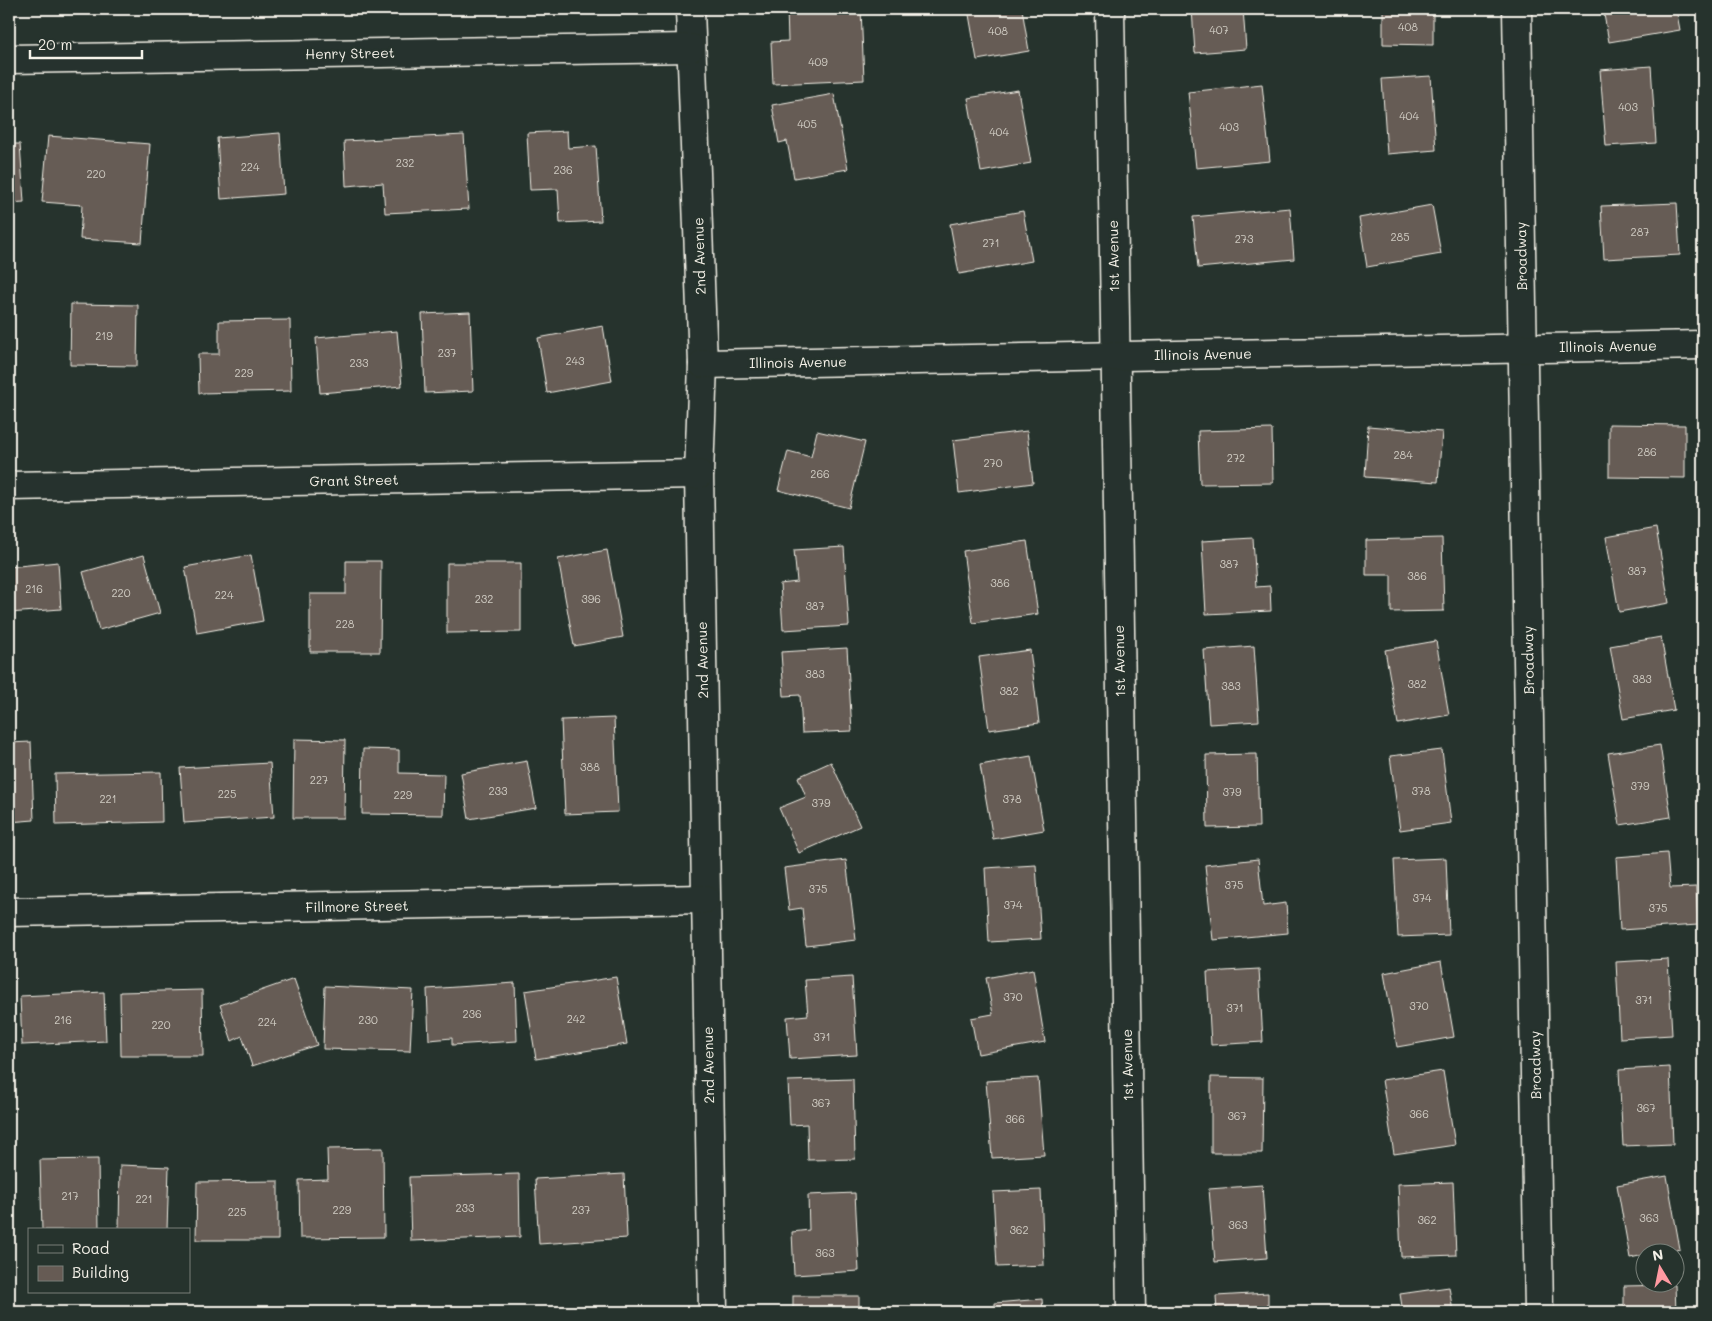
<svg xmlns="http://www.w3.org/2000/svg" width="1712" height="1321" font-family="Mali,sans-serif">
	<style>
		.building { fill: #665b54; stroke: #f4f1e8 }
		.lines { fill: none; stroke-linecap: round; stroke-linejoin: round }
		.street-casing { stroke: #f4f1e8; stroke-width: 31 }
		.street { stroke: #26332d; stroke-width: 28 }
		.labels { text-anchor: middle; dominant-baseline: central; stroke-width: 5; stroke-linejoin: round; paint-order: stroke }
		.number-label { font-size: 11px; fill: #d0ccc3 }
		.street-label { font-size: 14px; fill: #f4f1e8; stroke: #26332d }
	</style>
	<rect width="100%" height="100%" fill="#26332d"/>
	<filter id="ink" filterUnits="userSpaceOnUse"><feTurbulence type="fractalNoise" baseFrequency=".02" numOctaves="2"/><feDisplacementMap in="SourceGraphic" scale="10" xChannelSelector="R" yChannelSelector="G"/><feConvolveMatrix kernelMatrix="1 2 1 2 8 2 1 2 1" color-interpolation-filters="sRGB"/></filter>
	<g filter="url(#ink)">
		<!-- building -->
		<g class="building">
			<path d="M787,9H861L864,80L773,84L771,42L788,41Z"/>
			<path d="M968,9H1022L1029,51L977,60Z"/>
			<path d="M1192,9H1243L1246,49L1195,53Z"/>
			<path d="M1383,9H1433V45L1383,44Z"/>
			<path d="M1603,9H1676L1680,30L1609,42Z"/>
			<path d="M1651,66L1656,143L1606,146L1600,70Z"/>
			<path d="M1431,76L1436,150L1387,154L1382,79Z"/>
			<path d="M1262,84L1270,161L1196,168L1188,92Z"/>
			<path d="M1018,90L1031,163L981,172L968,98Z"/>
			<path d="M834,94L848,169L794,178L787,141L779,143L772,105Z"/>
			<path d="M567,131L568,148L596,146L601,221L560,223L558,189L530,190L527,133Z"/>
			<path d="M280,133L284,194L221,199L217,138Z"/>
			<path d="M464,135L469,209L385,213L383,183L346,186L344,141Z"/>
			<path d="M48,136L150,144L142,243L80,239L82,205L42,202Z"/>
			<path d="M9,144H20L24,202L9,203Z"/>
			<path d="M1677,203L1680,255L1604,259L1601,206Z"/>
			<path d="M1432,205L1441,254L1367,267L1359,218Z"/>
			<path d="M1290,208L1294,259L1198,268L1193,217Z"/>
			<path d="M1023,211L1032,261L959,274L950,224Z"/>
			<path d="M71,304L138,305L137,366L70,365Z"/>
			<path d="M470,312L473,391L425,393L422,314Z"/>
			<path d="M290,320L291,391L199,393L198,354H219V321Z"/>
			<path d="M603,326L612,381L547,393L538,338Z"/>
			<path d="M397,331L402,386L320,393L316,338Z"/>
			<path d="M1609,424L1685,425V478L1609,477Z"/>
			<path d="M1368,426L1442,432L1438,482L1365,477Z"/>
			<path d="M1272,429L1273,483L1200,484L1198,431Z"/>
			<path d="M817,431L865,442L849,508L778,490L788,451L811,457Z"/>
			<path d="M1027,431L1033,483L959,493L953,440Z"/>
			<path d="M1656,528L1669,603L1619,612L1606,537Z"/>
			<path d="M1253,538L1256,587L1270,586L1271,611L1206,614L1202,541Z"/>
			<path d="M1442,538L1444,611L1391,612V575H1366V540Z"/>
			<path d="M1027,541L1038,614L973,623L963,551Z"/>
			<path d="M844,547L849,626L783,630L780,584L797,582L794,550Z"/>
			<path d="M607,550L623,637L574,646L558,559Z"/>
			<path d="M144,555L160,613L99,630L83,572Z"/>
			<path d="M251,555L263,621L197,633L185,567Z"/>
			<path d="M346,561H381L380,652H310V594H346Z"/>
			<path d="M58,562L61,609L9,613V567Z"/>
			<path d="M447,563H521V632L447,633Z"/>
			<path d="M1661,637L1674,710L1623,719L1610,646Z"/>
			<path d="M1436,641L1449,715L1398,724L1385,650Z"/>
			<path d="M1254,646L1259,721L1209,724L1204,650Z"/>
			<path d="M847,648L852,731L802,733L800,695L784,696L781,652Z"/>
			<path d="M1030,650L1039,723L989,730L979,657Z"/>
			<path d="M614,718L618,812L565,814L561,720Z"/>
			<path d="M294,739L345,740L344,818H293Z"/>
			<path d="M31,742L34,820L9,822V743Z"/>
			<path d="M1660,745L1671,817L1620,825L1608,753Z"/>
			<path d="M363,749L399,750V773L444,774L443,815L362,814Z"/>
			<path d="M1442,750L1451,823L1400,830L1390,756Z"/>
			<path d="M1257,754L1259,827L1207,828L1206,755Z"/>
			<path d="M1031,756L1044,830L993,839L980,765Z"/>
			<path d="M527,761L536,808L469,819L461,773Z"/>
			<path d="M831,762L860,826L799,853L779,808L806,797L798,777Z"/>
			<path d="M270,763L274,817L184,823L180,768Z"/>
			<path d="M161,772L162,822L56,825L55,774Z"/>
			<path d="M1667,853L1670,888L1696,887L1698,925L1620,930L1616,857Z"/>
			<path d="M1446,858L1449,935L1398,937L1394,860Z"/>
			<path d="M1258,859L1263,906L1286,903L1288,933L1213,940L1205,865Z"/>
			<path d="M846,860L856,940L806,946L802,908L789,910L784,868Z"/>
			<path d="M1036,865L1041,939L989,942L985,868Z"/>
			<path d="M1668,959L1672,1035L1620,1038L1616,962Z"/>
			<path d="M1441,962L1454,1037L1397,1047L1384,973Z"/>
			<path d="M1033,969L1045,1042L978,1054L971,1018L993,1014L986,978Z"/>
			<path d="M1259,969L1263,1042L1211,1045L1207,972Z"/>
			<path d="M616,977L627,1044L536,1059L525,991Z"/>
			<path d="M852,977L857,1055L790,1059L787,1017L808,1015L805,980Z"/>
			<path d="M294,979L317,1045L252,1066L242,1036L232,1041L220,1005Z"/>
			<path d="M515,983L517,1041L452,1045V1038L429,1040L427,989Z"/>
			<path d="M325,986L413,990L410,1051L323,1049Z"/>
			<path d="M202,990L203,1056H121L120,992Z"/>
			<path d="M104,992L106,1041L22,1045L20,996Z"/>
			<path d="M1670,1067L1673,1144L1623,1146L1619,1070Z"/>
			<path d="M1443,1071L1455,1145L1394,1154L1382,1080Z"/>
			<path d="M1211,1077L1263,1078L1262,1153H1211Z"/>
			<path d="M1038,1078L1044,1155L992,1158L986,1081Z"/>
			<path d="M853,1079L855,1159L808,1160L807,1124L790,1125L788,1081Z"/>
			<path d="M383,1148L384,1237L300,1238L299,1180L328,1179L327,1149Z"/>
			<path d="M98,1159L99,1230H42L40,1160Z"/>
			<path d="M120,1165L169,1167L167,1230H119Z"/>
			<path d="M519,1174L520,1237L411,1241L409,1177Z"/>
			<path d="M624,1174L627,1238L539,1244L535,1179Z"/>
			<path d="M1667,1176L1680,1249L1656,1254H1644V1255L1630,1258L1617,1185Z"/>
			<path d="M278,1181V1240H196L197,1182Z"/>
			<path d="M1453,1182L1456,1255L1401,1257L1398,1184Z"/>
			<path d="M1262,1185L1267,1258L1215,1262L1209,1189Z"/>
			<path d="M1041,1190L1044,1265L997,1267L993,1192Z"/>
			<path d="M855,1193L859,1271L794,1275L792,1232L809,1230L808,1195Z"/>
			<path d="M1675,1285L1676,1312H1624V1286Z"/>
			<path d="M1449,1287L1453,1312H1403L1400,1294Z"/>
			<path d="M1268,1293V1312H1217L1216,1296Z"/>
			<rect x="793" y="1296" width="66" height="16"/>
			<path d="M1042,1299L1043,1312H995V1303Z"/>
		</g>
		<g class="lines">
			<!-- street casing -->
			<g class="street-casing">
				<g id="street">
					<path d="M690,9L703,364L699,474L713,1312"/>
					<path d="M1110,9L1131,1312"/>
					<path d="M1517,9L1539,1312"/>
					<path d="M9,59L690,48"/>
					<path d="M703,364L1703,345"/>
					<path d="M9,486L699,474"/>
					<path d="M9,912L705,899"/>
				</g>
			</g>
			<!-- street -->
			<use href="#street" class="street"/>
		</g>
	</g>
	<g class="labels">
		<!-- number labels -->
		<g class="number-label">
			<text x="1408" y="26">408</text>
			<text x="1219" y="29">407</text>
			<text x="998" y="30">408</text>
			<text x="818" y="61">409</text>
			<text x="1628" y="106">403</text>
			<text x="1409" y="115">404</text>
			<text x="807" y="123">405</text>
			<text x="1229" y="126">403</text>
			<text x="999" y="131">404</text>
			<text x="405" y="162">232</text>
			<text x="250" y="166">224</text>
			<text x="563" y="169">236</text>
			<text x="96" y="173">220</text>
			<text x="1640" y="231">287</text>
			<text x="1400" y="236">285</text>
			<text x="1244" y="238">273</text>
			<text x="991" y="242">271</text>
			<text x="104" y="335">219</text>
			<text x="447" y="352">237</text>
			<text x="575" y="360">243</text>
			<text x="359" y="362">233</text>
			<text x="244" y="372">229</text>
			<text x="1647" y="451">286</text>
			<text x="1403" y="454">284</text>
			<text x="1236" y="457">272</text>
			<text x="993" y="462">270</text>
			<text x="820" y="473">266</text>
			<text x="1229" y="563">387</text>
			<text x="1637" y="570">387</text>
			<text x="1417" y="575">386</text>
			<text x="1000" y="582">386</text>
			<text x="34" y="588">216</text>
			<text x="121" y="592">220</text>
			<text x="224" y="594">224</text>
			<text x="484" y="598">232</text>
			<text x="591" y="598">396</text>
			<text x="815" y="605">387</text>
			<text x="345" y="623">228</text>
			<text x="815" y="673">383</text>
			<text x="1642" y="678">383</text>
			<text x="1417" y="683">382</text>
			<text x="1231" y="685">383</text>
			<text x="1009" y="690">382</text>
			<text x="590" y="766">388</text>
			<text x="319" y="779">227</text>
			<text x="1640" y="785">379</text>
			<text x="498" y="790">233</text>
			<text x="1421" y="790">378</text>
			<text x="1232" y="791">379</text>
			<text x="227" y="793">225</text>
			<text x="403" y="794">229</text>
			<text x="108" y="798">221</text>
			<text x="1012" y="798">378</text>
			<text x="821" y="802">379</text>
			<text x="1234" y="884">375</text>
			<text x="818" y="888">375</text>
			<text x="1422" y="897">374</text>
			<text x="1013" y="904">374</text>
			<text x="1658" y="907">375</text>
			<text x="1013" y="996">370</text>
			<text x="1644" y="999">371</text>
			<text x="1419" y="1005">370</text>
			<text x="1235" y="1007">371</text>
			<text x="472" y="1013">236</text>
			<text x="576" y="1018">242</text>
			<text x="63" y="1019">216</text>
			<text x="368" y="1019">230</text>
			<text x="267" y="1021">224</text>
			<text x="161" y="1024">220</text>
			<text x="822" y="1036">371</text>
			<text x="821" y="1102">367</text>
			<text x="1646" y="1107">367</text>
			<text x="1419" y="1113">366</text>
			<text x="1237" y="1115">367</text>
			<text x="1015" y="1118">366</text>
			<text x="70" y="1195">217</text>
			<text x="144" y="1198">221</text>
			<text x="465" y="1207">233</text>
			<text x="342" y="1209">229</text>
			<text x="581" y="1209">237</text>
			<text x="237" y="1211">225</text>
			<text x="1649" y="1217">363</text>
			<text x="1427" y="1219">362</text>
			<text x="1238" y="1224">363</text>
			<text x="1019" y="1229">362</text>
			<text x="825" y="1252">363</text>
		</g>
		<!-- street labels -->
		<g class="street-label">
			<text transform="translate(350 53) rotate(-1)">Henry Street</text>
			<text transform="translate(699 256) rotate(-92)">2nd Avenue</text>
			<text transform="translate(1113 256) rotate(-91)">1st Avenue</text>
			<text transform="translate(1521 256) rotate(-91)">Broadway</text>
			<text transform="translate(1608 346) rotate(-1)">Illinois Avenue</text>
			<text transform="translate(1203 354) rotate(-1)">Illinois Avenue</text>
			<text transform="translate(798 362) rotate(-1)">Illinois Avenue</text>
			<text transform="translate(354 480) rotate(-1)">Grant Street</text>
			<text transform="translate(702 660) rotate(-91)">2nd Avenue</text>
			<text transform="translate(1528 660) rotate(-91)">Broadway</text>
			<text transform="translate(1119 661) rotate(-91)">1st Avenue</text>
			<text transform="translate(357 906) rotate(-1)">Fillmore Street</text>
			<text transform="translate(708 1065) rotate(-91)">2nd Avenue</text>
			<text transform="translate(1127 1065) rotate(-91)">1st Avenue</text>
			<text transform="translate(1535 1065) rotate(-91)">Broadway</text>
		</g>
	</g>
	<!-- margin -->
	<rect width="1712" height="1321" fill="none" stroke="#26332d" stroke-width="30"/>
	<rect x="15" y="15" width="1682" height="1291" fill="none" stroke="#f4f1e8" stroke-width="2" filter="url(#ink)"/>
	<!-- legend -->
	<rect x="28" y="1228" width="162" height="65" fill="#26332d" stroke="#787f78"/>
	<rect x="38" y="1245" width="25" height="8" fill="#26332d" stroke="#787f78"/>
	<text x="72" y="1254" font-size="15" fill="#f4f1e8">Road</text>
	<rect x="38" y="1266" width="25" height="15" fill="#665b54" stroke="#787f78"/>
	<text x="72" y="1278" font-size="15" fill="#f4f1e8">Building</text>
	<!-- north arrow -->
	<g transform="translate(1660 1268) rotate(350)"><circle r="24" fill="#26332d" stroke="#787f78"/>
	<path d="M0-4L9 19L0 12L-9 19Z" fill="#ff9aa2"/>
	<text y="-8" font-size="14" font-weight="bold" text-anchor="middle" fill="#f4f1e8">N</text>
	</g>
	<!-- scale -->
	<path d="M30 50v8h112v-8" fill="none" stroke="#f4f1e8" stroke-width="2.5"/>
	<text x="38" y="50" font-size="15" fill="#f4f1e8" stroke="#26332d" stroke-width="4" paint-order="stroke">20 m</text>
</svg>
